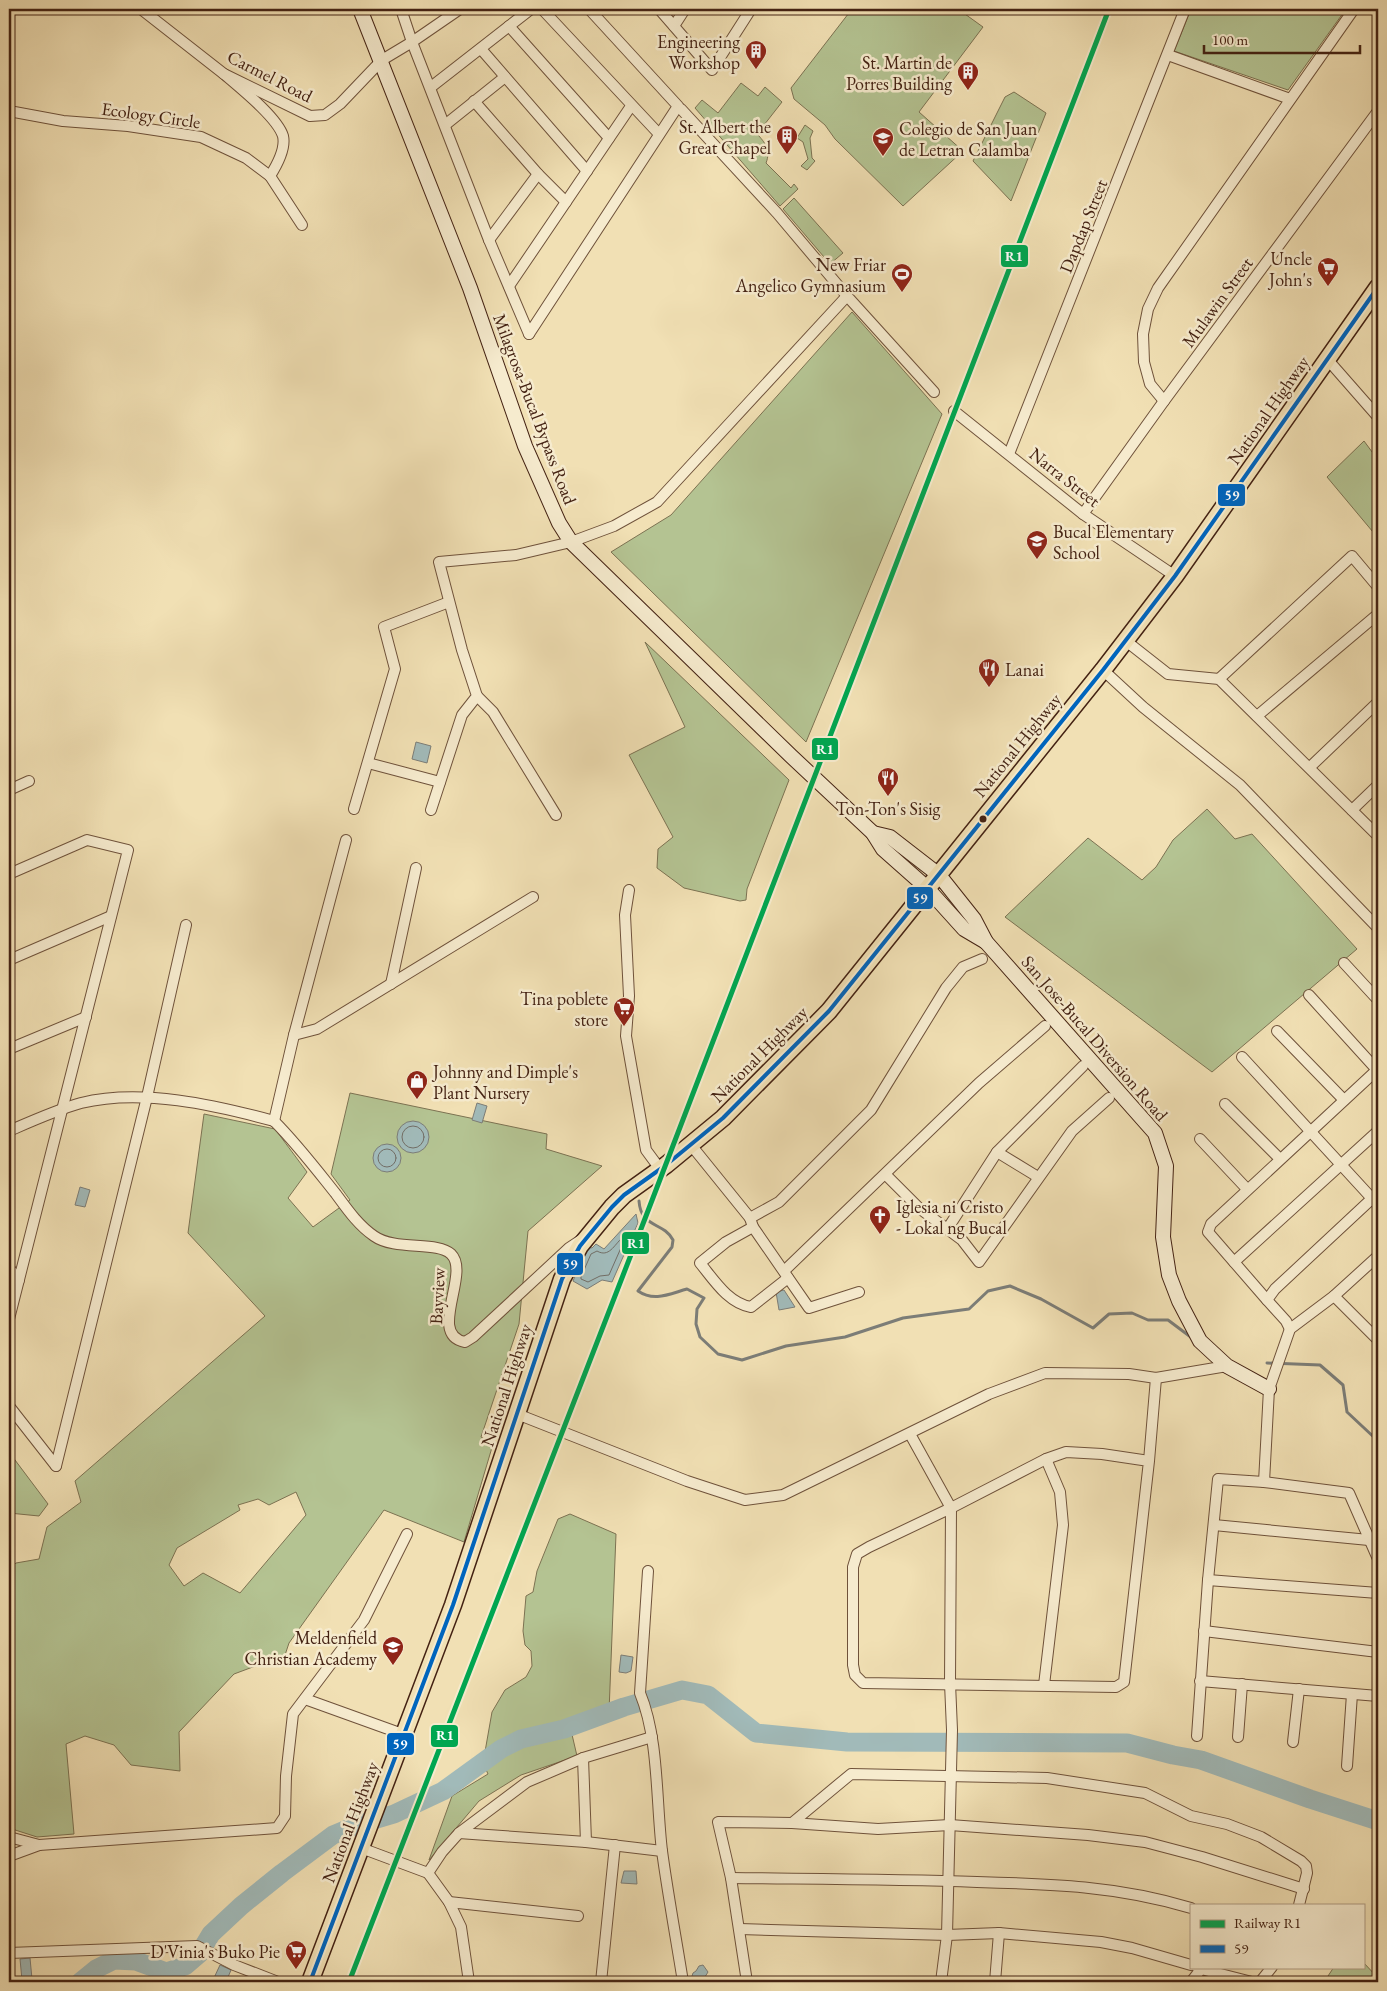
<svg xmlns="http://www.w3.org/2000/svg" width="1387" height="1991" font-family="'EB Garamond',serif">
	<style>
		.green { fill: #b4c392; stroke: #7c7252; fill-rule: evenodd }
		.water { fill: #a1bab9; stroke: #7c7d77 }
		.lines { fill: none; stroke-linecap: round; stroke-linejoin: round }
		.shore { stroke: #726e66; stroke-width: 1 }
		.stream { stroke: #7c7d77; stroke-width: 3 }
		.river { stroke: #a1bab9; stroke-width: 19 }
		.minor-casing { stroke: #6f523b; stroke-width: 12 }
		.secondary-casing { stroke: #442213; stroke-width: 16 }
		.primary-casing { stroke: #442213; stroke-width: 19 }
		.minor { stroke: #f6ebce; stroke-width: 10 }
		.secondary { stroke: #f6ebce; stroke-width: 14 }
		.primary { stroke: #f1e0b4; stroke-width: 16 }
		.bus-1-casing { stroke: #f6ebce; stroke-width: 8 }
		.bus-1 { stroke: #0065bd; stroke-width: 4 }
		.rail-1-casing { stroke: #f6ebce; stroke-width: 9 }
		.rail-1 { stroke: #00a651; stroke-width: 5 }
		.bus-dot { fill: #442213; stroke: #f6ebce; stroke-width: 2 }
		.labels { text-anchor: middle; dominant-baseline: central; stroke-width: 5; stroke-linejoin: round; paint-order: stroke }
		.poi-label { font-size: 18px; fill: #442213; stroke: #f6ebce; text-anchor: end }
		.street-label { font-size: 18px; fill: #442213; stroke: #f6ebce }
		.line-badge { stroke: #f6ebce; stroke-width: 2 }
		.badge-label { font-size: 14px; text-anchor: middle; font-weight: bold; fill: #fff }
	</style>
	<rect width="100%" height="100%" fill="#f1e0b4"/>
	<filter id="stains"><feTurbulence type="fractalNoise" baseFrequency=".004" numOctaves="4"/><feColorMatrix values="0 0 0 0 .2 0 0 0 0 .09 0 0 0 0 .02 0 0 0 .5 -.17"/></filter>
	<radialGradient id="worn" r=".72"><stop offset=".6" stop-color="#630" stop-opacity="0"/><stop offset="1" stop-color="#630" stop-opacity=".3"/></radialGradient>
	<!-- green -->
	<g class="green">
		<path d="M852,9H958L983,27L919,112L963,151L903,206L835,139L825,125L794,99L791,88Z"/>
		<path d="M1191,9H1346L1288,90L1174,51Z"/>
		<path d="M741,83L758,96L765,87L782,102L757,134C765,142 771,151 766,163L791,188L794,184L798,189L780,206L695,108L702,100L718,113Z"/>
		<path d="M1014,92L1046,113L1011,201L973,161L1005,97Z"/>
		<path d="M805,125L813,131L810,138L812,158L815,161L807,170L801,166L808,159L803,142L797,138Z"/>
		<path d="M794,198L843,253L830,264L783,209Z"/>
		<path d="M852,312L942,414L806,742L611,552L671,515Z"/>
		<path d="M1364,441L1378,460V538L1327,477Z"/>
		<path d="M645,642L789,780L747,889L746,900L740,901L684,888L657,868L658,849L673,837L629,755L685,727Z"/>
		<path d="M1207,809L1235,839L1252,834L1357,949L1212,1072L1005,917L1088,838L1142,880L1156,867L1173,840Z"/>
		<path d="M350,1093L547,1134L546,1149L602,1166L528,1231L519,1324L481,1437L493,1444L464,1542L384,1510L289,1643L285,1655L234,1674L179,1732L180,1771L131,1765L114,1745L85,1736L66,1744L74,1834L37,1837L9,1828V1569L16,1563L39,1559L47,1527L81,1502L75,1481L265,1316L188,1233L204,1114L275,1129L307,1172L288,1198L313,1227L350,1200L331,1174ZM296,1492L306,1515L240,1593L203,1573L184,1586L169,1565L177,1548L240,1510L238,1505L258,1499L269,1505Z"/>
		<path d="M9,1452L48,1504L39,1516L9,1513Z"/>
		<path d="M570,1514L616,1534L609,1712L570,1726L577,1756L521,1775L479,1801L429,1860L452,1796L488,1774L483,1763L492,1712L505,1690L526,1677L532,1666L531,1651L525,1645L523,1631L526,1596L533,1592L537,1571L558,1519Z"/>
		<path d="M1363,1962L1378,1978V1982H1324L1334,1967H1363Z"/>
	</g>
	<!-- water -->
	<g class="water">
		<path d="M416,742L431,746L427,763L412,759Z"/>
		<path d="M477,1103L487,1106L482,1123L472,1120Z"/>
		<circle cx="413" cy="1137" r="16"/>
		<circle cx="387" cy="1158" r="14"/>
		<path d="M80,1187L90,1190L85,1207L75,1205Z"/>
		<path d="M636,1214L638,1223L612,1282L602,1280L587,1289L573,1281L588,1247L592,1248L596,1244L604,1249Z"/>
		<path d="M784,1290L795,1307L779,1310L776,1292Z"/>
		<path d="M621,1655L633,1657L631,1671L626,1673L619,1672Z"/>
		<path d="M624,1871H636L637,1884L621,1883Z"/>
		<path d="M30,1958L32,1979L22,1980L20,1959Z"/>
		<path d="M220,1965L231,1970L226,1982H218L213,1980Z"/>
		<path d="M703,1965L708,1972L703,1980L693,1982L691,1979L693,1973L696,1971L699,1966Z"/>
	</g>
	<g class="lines">
		<!-- shore -->
		<g class="shore">
			<circle cx="413" cy="1137" r="11"/>
			<circle cx="387" cy="1158" r="9"/>
			<path d="M622,1238L624,1241L609,1275L600,1276L588,1282L581,1279V1277L591,1254L597,1251C609,1258 614,1245 622,1238Z"/>
		</g>
		<!-- stream -->
		<g class="stream">
			<path d="M639,1201C641,1229 663,1221 673,1240L672,1247L638,1291C654,1302 669,1294 687,1289L704,1298L697,1309L696,1324L700,1337L718,1354L742,1360L786,1346L845,1337L903,1318L969,1309L988,1291L1010,1286L1041,1299L1093,1328L1109,1314L1132,1313L1148,1320H1168L1192,1338"/>
			<path d="M1267,1363L1320,1365L1343,1385L1347,1412L1378,1441"/>
		</g>
		<!-- river -->
		<path class="river" d="M80,1982L96,1969L114,1960L136,1961L166,1972L185,1966L199,1954L211,1934L241,1906L282,1873L333,1835L357,1825L394,1814L443,1791L501,1749L521,1739L564,1729L624,1707L682,1690L708,1695L756,1733L847,1742L1127,1743L1173,1755L1201,1760L1310,1799L1378,1821"/>
		<!-- minor casing -->
		<g class="minor-casing">
			<g id="minor">
				<path d="M141,9L224,74L310,116L325,115L340,104L382,60L412,42L460,9"/>
				<path d="M401,9L412,42L489,240L529,334"/>
				<path d="M542,9L659,134"/>
				<path d="M659,9L712,70L751,9"/>
				<path d="M509,26L609,138"/>
				<path d="M674,26L685,9"/>
				<path d="M481,49L587,171"/>
				<path d="M1168,55L1290,99"/>
				<path d="M431,87L531,9"/>
				<path d="M474,101L538,174L566,202"/>
				<path d="M681,109L777,213L847,296L934,392"/>
				<path d="M9,111L63,121L128,126L201,137L246,158L270,176C277,165 286,149 283,136C277,117 239,87 224,74"/>
				<path d="M445,125L505,77"/>
				<path d="M270,176L302,225"/>
				<path d="M489,240L538,174"/>
				<path d="M509,286L631,106"/>
				<path d="M529,334L678,106L589,9"/>
				<path d="M1328,360L1378,417"/>
				<path d="M1164,401L1150,384L1144,362L1143,334L1148,309L1158,288L1354,9"/>
				<path d="M954,411L1083,514L1175,576"/>
				<path d="M1009,454L1185,9"/>
				<path d="M1083,514L1164,401L1378,111"/>
				<path d="M1126,641L1168,674L1219,679L1378,836"/>
				<path d="M1103,670L1143,707L1240,785L1378,928"/>
				<path d="M1219,679L1352,556L1378,587"/>
				<path d="M477,696L493,712L556,815"/>
				<path d="M1257,716L1378,614"/>
				<path d="M368,763L440,782"/>
				<path d="M1310,767L1378,702"/>
				<path d="M9,790L29,781"/>
				<path d="M354,809L395,669L384,627L449,602"/>
				<path d="M431,810L462,715L477,696L462,650L439,562L516,555L571,542L614,526L657,502L847,296"/>
				<path d="M1352,810L1378,785"/>
				<path d="M9,874L87,840L128,850L9,1319"/>
				<path d="M629,890L625,915L629,996L626,1036L646,1150L660,1169"/>
				<path d="M9,960L111,916"/>
				<path d="M1344,963L1378,1000"/>
				<path d="M391,984L416,868"/>
				<path d="M1309,995L1377,1070"/>
				<path d="M1277,1031L1344,1100"/>
				<path d="M294,1035L317,1029L533,897"/>
				<path d="M9,1049L86,1017"/>
				<path d="M1242,1057L1378,1205"/>
				<path d="M1225,1104L1280,1159"/>
				<path d="M274,1121C297,1144 316,1169 336,1194C347,1209 358,1225 374,1236C395,1251 437,1241 451,1254C471,1273 427,1335 465,1342L473,1337L569,1248L581,1240"/>
				<path d="M274,1121L294,1035L346,840"/>
				<path d="M9,1131C32,1121 56,1110 81,1103C141,1088 215,1105 274,1121"/>
				<path d="M1200,1139L1247,1189"/>
				<path d="M691,1145L750,1218L753,1227L809,1308L859,1292"/>
				<path d="M997,1152L1038,1177"/>
				<path d="M886,1175L919,1208L962,1240L979,1262L1072,1131L1109,1098"/>
				<path d="M750,1218L779,1202L871,1110L946,988L963,967L982,959"/>
				<path d="M753,1227L726,1242L700,1263C714,1280 728,1303 751,1307L788,1278"/>
				<path d="M948,1228L997,1152L1083,1066"/>
				<path d="M1234,1262L1378,1131"/>
				<path d="M9,1268L19,1280"/>
				<path d="M784,1271L979,1083L1045,1026"/>
				<path d="M1334,1296L1378,1340"/>
				<path d="M1267,1300L1208,1232L1211,1224L1378,1069"/>
				<path d="M1290,1329L1286,1321L1267,1300L1275,1289L1378,1193"/>
				<path d="M9,1406L56,1466"/>
				<path d="M517,1414L687,1481L745,1500L783,1495L989,1394L1045,1373L1129,1374L1156,1378L1227,1366"/>
				<path d="M910,1434L951,1508L950,1683L952,1730L947,1935L941,1982"/>
				<path d="M1149,1461L1102,1454L1066,1452L1046,1459L951,1508L869,1547L857,1554L853,1567V1665L855,1675L863,1683L1116,1687L1124,1682L1149,1461L1156,1378"/>
				<path d="M56,1466L147,1097L186,925"/>
				<path d="M1264,1482L1269,1389L1290,1329L1334,1296L1378,1256"/>
				<path d="M1214,1525L1369,1540"/>
				<path d="M648,1571L640,1693C659,1739 656,1801 662,1851C668,1895 676,1938 683,1982"/>
				<path d="M1208,1580L1378,1593"/>
				<path d="M1204,1631L1378,1652"/>
				<path d="M1200,1681L1378,1696"/>
				<path d="M1044,1685L1063,1525L1060,1492L1046,1459"/>
				<path d="M305,1699L405,1735"/>
				<path d="M1197,1736L1208,1580L1218,1479L1264,1482L1349,1493L1378,1559"/>
				<path d="M1238,1737L1242,1684"/>
				<path d="M1293,1742L1299,1689"/>
				<path d="M583,1758L586,1842"/>
				<path d="M1347,1766L1352,1694"/>
				<path d="M792,1823L851,1774L1047,1778L1145,1793L1191,1816L1227,1824L1261,1837L1301,1861L1306,1866L1307,1873L1299,1905"/>
				<path d="M459,1833L586,1842L662,1851"/>
				<path d="M9,1837L39,1845"/>
				<path d="M361,1848L428,1873L442,1852L459,1833L527,1782L583,1758L652,1737"/>
				<path d="M9,1856L39,1845L277,1828L285,1816L286,1776L293,1714L364,1620L407,1534"/>
				<path d="M428,1873L449,1902L461,1927L469,1982"/>
				<path d="M731,1878C813,1879 895,1879 977,1882C1052,1884 1118,1886 1191,1908"/>
				<path d="M449,1902L578,1916"/>
				<path d="M740,1929L947,1935L999,1933L1101,1942L1132,1948L1191,1965"/>
				<path d="M9,1953L197,1946L234,1965L278,1982"/>
				<path d="M1201,1969L1252,1982"/>
				<path d="M601,1982L615,1845"/>
				<path d="M747,1982L731,1878L718,1822L792,1823L878,1829L950,1825L1088,1835L1145,1842L1202,1857L1304,1889"/>
				<path d="M995,1982L999,1933"/>
				<path d="M1191,1982L1201,1969L1197,1967"/>
				<path d="M1260,1982L1272,1967"/>
			</g>
		</g>
		<!-- secondary casing -->
		<g class="secondary-casing">
			<g id="secondary">
				<path d="M360,9L470,288L525,446L559,523L571,542L791,756L873,833L883,849L927,888L964,929L986,942"/>
				<path d="M873,833L890,837L939,875L974,919L986,942L1155,1133L1166,1166L1163,1237L1169,1275L1179,1301L1200,1341L1227,1366L1269,1389"/>
			</g>
		</g>
		<!-- primary casing -->
		<g class="primary-casing">
			<path id="primary" d="M310,1982L453,1605L562,1279L580,1246L612,1207L624,1195L666,1165L723,1118L829,1011L1103,670L1175,576L1378,287"/>
		</g>
		<!-- minor -->
		<use href="#minor" class="minor"/>
		<!-- secondary -->
		<use href="#secondary" class="secondary"/>
		<!-- primary -->
		<use href="#primary" class="primary"/>
		<!-- bus-1 casing -->
		<g class="bus-1-casing">
			<path id="bus-1" d="M310,1982L453,1605L562,1279L580,1246L612,1207L624,1195L666,1165L723,1118L829,1011L1103,670L1175,576L1378,287"/>
		</g>
		<!-- bus-1 -->
		<use href="#bus-1" class="bus-1"/>
		<!-- rail-1 casing -->
		<g class="rail-1-casing">
			<path id="rail-1" d="M349,1982L646,1216L1109,9"/>
		</g>
		<!-- rail-1 -->
		<use href="#rail-1" class="rail-1"/>
	</g>
	<!-- icons -->
	<defs>
		<g id="building-pin" transform="scale(1.125)"><path d="M0 17L-7.5 6A9.5 9.5 0 1 1 7.5 6Z" fill="#8f2418" stroke="#f6ebce"/><path d="M-4-6H4V6H1V3H-1V6H-4ZM-2.5-4.3h1.7v1.8h-1.7ZM.8-4.3h1.7v1.8H.8ZM-2.5-1h1.7V.8h-1.7ZM.8-1h1.7V.8H.8Z" fill="#fff"/></g>
		<g id="university-pin" transform="scale(1.125)"><path d="M0 17L-7.5 6A9.5 9.5 0 1 1 7.5 6Z" fill="#8f2418" stroke="#f6ebce"/><path d="M0-5L7-2L0 1L-7-2ZM-4 1L0 2.5L4 1V4Q0 6-4 4Z" fill="#fff"/></g>
		<g id="supermarket-pin" transform="scale(1.125)"><path d="M0 17L-7.5 6A9.5 9.5 0 1 1 7.5 6Z" fill="#8f2418" stroke="#f6ebce"/><path d="M-6-5.5h2.5l.6 2H6L4.5 2H-2.5L-4.4-4H-6ZM-1.5 3.2a1.3 1.3 0 1 0 .1 0ZM3 3.2a1.3 1.3 0 1 0 .1 0Z" fill="#fff"/></g>
		<g id="stadium-pin" transform="scale(1.125)"><path d="M0 17L-7.5 6A9.5 9.5 0 1 1 7.5 6Z" fill="#8f2418" stroke="#f6ebce"/><path d="M0-5a6.5 5 0 1 0 0 10a6.5 5 0 1 0 0-10ZM-3.5-1.8h7v3.6h-7Z" fill="#fff"/></g>
		<g id="school-pin" transform="scale(1.125)"><path d="M0 17L-7.5 6A9.5 9.5 0 1 1 7.5 6Z" fill="#8f2418" stroke="#f6ebce"/><path d="M0-5L7-2L0 1L-7-2ZM-4 1L0 2.5L4 1V4Q0 6-4 4Z" fill="#fff"/></g>
		<g id="restaurant-pin" transform="scale(1.125)"><path d="M0 17L-7.5 6A9.5 9.5 0 1 1 7.5 6Z" fill="#8f2418" stroke="#f6ebce"/><path d="M-5-6h1v4h1v-4h1v4h1v-4h1v5L-1.5 .5V6h-2V.5L-5-1ZM5-6V6H3V1.5H1.5Q1.5-4 5-6Z" fill="#fff"/></g>
		<g id="shop-pin" transform="scale(1.125)"><path d="M0 17L-7.5 6A9.5 9.5 0 1 1 7.5 6Z" fill="#8f2418" stroke="#f6ebce"/><path d="M-5-2.5h2.3a2.7 3.5 0 0 1 5.4 0H5L5.5 6h-11ZM-1.5-2.5h3a1.5 2.3 0 0 0-3 0Z" fill="#fff"/></g>
		<g id="church-pin" transform="scale(1.125)"><path d="M0 17L-7.5 6A9.5 9.5 0 1 1 7.5 6Z" fill="#8f2418" stroke="#f6ebce"/><path d="M-1.2-6h2.4v3.5h3.3v2.4h-3.3V6h-2.4V-.1h-3.3v-2.4h3.3Z" fill="#fff"/></g>
	</defs>
	<g fill-rule="evenodd">
		<use href="#building-pin" x="756" y="51"/>
		<use href="#building-pin" x="968" y="72"/>
		<use href="#building-pin" x="787" y="136"/>
		<use href="#university-pin" x="883" y="138"/>
		<use href="#supermarket-pin" x="1328" y="268"/>
		<use href="#stadium-pin" x="902" y="274"/>
		<use href="#school-pin" x="1037" y="541"/>
		<use href="#restaurant-pin" x="989" y="669"/>
		<use href="#restaurant-pin" x="888" y="778"/>
		<use href="#supermarket-pin" x="624" y="1008"/>
		<use href="#shop-pin" x="417" y="1081"/>
		<use href="#church-pin" x="880" y="1216"/>
		<use href="#school-pin" x="393" y="1647"/>
		<use href="#supermarket-pin" x="296" y="1951"/>
	</g>
	<!-- markers -->
	<circle class="bus-dot" cx="983" cy="819" r="4.5"/>
	<g class="labels">
		<!-- poi labels -->
		<g class="poi-label">
			<text x="740" y="41">Engineering<tspan x="740" dy="21">Workshop</tspan></text>
			<text x="952" y="62">St. Martin de<tspan x="952" dy="21">Porres Building</tspan></text>
			<text x="771" y="126">St. Albert the<tspan x="771" dy="21">Great Chapel</tspan></text>
			<text x="899" y="128" text-anchor="start">Colegio de San Juan<tspan x="899" dy="21">de Letran Calamba</tspan></text>
			<text x="1312" y="258">Uncle<tspan x="1312" dy="21">John's</tspan></text>
			<text x="886" y="264">New Friar<tspan x="886" dy="21">Angelico Gymnasium</tspan></text>
			<text x="1053" y="531" text-anchor="start">Bucal Elementary<tspan x="1053" dy="21">School</tspan></text>
			<text x="1005" y="669" text-anchor="start">Lanai</text>
			<text x="888" y="808" text-anchor="middle">Ton-Ton's Sisig</text>
			<text x="608" y="998">Tina poblete<tspan x="608" dy="21">store</tspan></text>
			<text x="433" y="1071" text-anchor="start">Johnny and Dimple's<tspan x="433" dy="21">Plant Nursery</tspan></text>
			<text x="896" y="1206" text-anchor="start">Iglesia ni Cristo<tspan x="896" dy="21">- Lokal ng Bucal</tspan></text>
			<text x="377" y="1637">Meldenfield<tspan x="377" dy="21">Christian Academy</tspan></text>
			<text x="280" y="1951">D'Vinia's Buko Pie</text>
		</g>
		<!-- street labels -->
		<g class="street-label">
			<text transform="translate(270 76) rotate(27)">Carmel Road</text>
			<text transform="translate(151 115) rotate(8)">Ecology Circle</text>
			<text transform="translate(1083 226) rotate(-68)">Dapdap Street</text>
			<text transform="translate(1217 302) rotate(-54)">Mulawin Street</text>
			<text transform="translate(535 409) rotate(69)">Milagrosa-Bucal Bypass Road</text>
			<text transform="translate(1268 410) rotate(-55)">National Highway</text>
			<text transform="translate(1065 477) rotate(38)">Narra Street</text>
			<text transform="translate(1017 745) rotate(-51)">National Highway</text>
			<text transform="translate(1095 1038) rotate(49)">San Jose-Bucal Diversion Road</text>
			<text transform="translate(759 1054) rotate(-45)">National Highway</text>
			<text transform="translate(437 1296) rotate(-87)">Bayview</text>
			<text transform="translate(506 1385) rotate(-72)">National Highway</text>
			<text transform="translate(350 1822) rotate(-69)">National Highway</text>
		</g>
	</g>
	<g class="line-badge">
		<rect x="1000" y="244" width="29" height="24" rx="5" fill="#00a651"/>
		<rect x="1217" y="483" width="29" height="24" rx="5" fill="#0065bd"/>
		<rect x="811" y="737" width="28" height="24" rx="5" fill="#00a651"/>
		<rect x="906" y="886" width="28" height="24" rx="5" fill="#0065bd"/>
		<rect x="621" y="1231" width="29" height="24" rx="5" fill="#00a651"/>
		<rect x="556" y="1252" width="28" height="24" rx="5" fill="#0065bd"/>
		<rect x="430" y="1724" width="29" height="24" rx="5" fill="#00a651"/>
		<rect x="386" y="1732" width="29" height="24" rx="5" fill="#0065bd"/>
	</g>
	<g class="badge-label">
		<text x="1014" y="261">R1</text>
		<text x="1232" y="500">59</text>
		<text x="825" y="754">R1</text>
		<text x="920" y="903">59</text>
		<text x="636" y="1248">R1</text>
		<text x="570" y="1269">59</text>
		<text x="445" y="1740">R1</text>
		<text x="400" y="1749">59</text>
	</g>
	<!-- margin -->
	<rect width="1387" height="1991" fill="none" stroke="#f1e0b4" stroke-width="30"/>
	<rect x="10" y="10" width="1367" height="1971" fill="none" stroke="#442213" stroke-width="2.5"/>
	<rect x="15" y="15" width="1357" height="1961" fill="none" stroke="#442213"/>
	<!-- legend -->
	<rect x="1190" y="1904" width="175" height="65" fill="#f6ebce" stroke="#af9b83"/>
	<rect x="1200" y="1920" width="25" height="8" fill="#00a651" stroke="#af9b83"/>
	<text x="1234" y="1928" font-size="15" fill="#442213">Railway R1</text>
	<rect x="1200" y="1945" width="25" height="8" fill="#0065bd" stroke="#af9b83"/>
	<text x="1234" y="1954" font-size="15" fill="#442213">59</text>
	<!-- scale -->
	<path d="M1204 45v8h156v-8" fill="none" stroke="#442213" stroke-width="2.5"/>
	<text x="1212" y="45" font-size="15" fill="#442213" stroke="#f6ebce" stroke-width="4" paint-order="stroke">100 m</text>
	<rect width="100%" height="100%" filter="url(#stains)"/>
	<rect width="100%" height="100%" fill="url(#worn)"/>
</svg>
